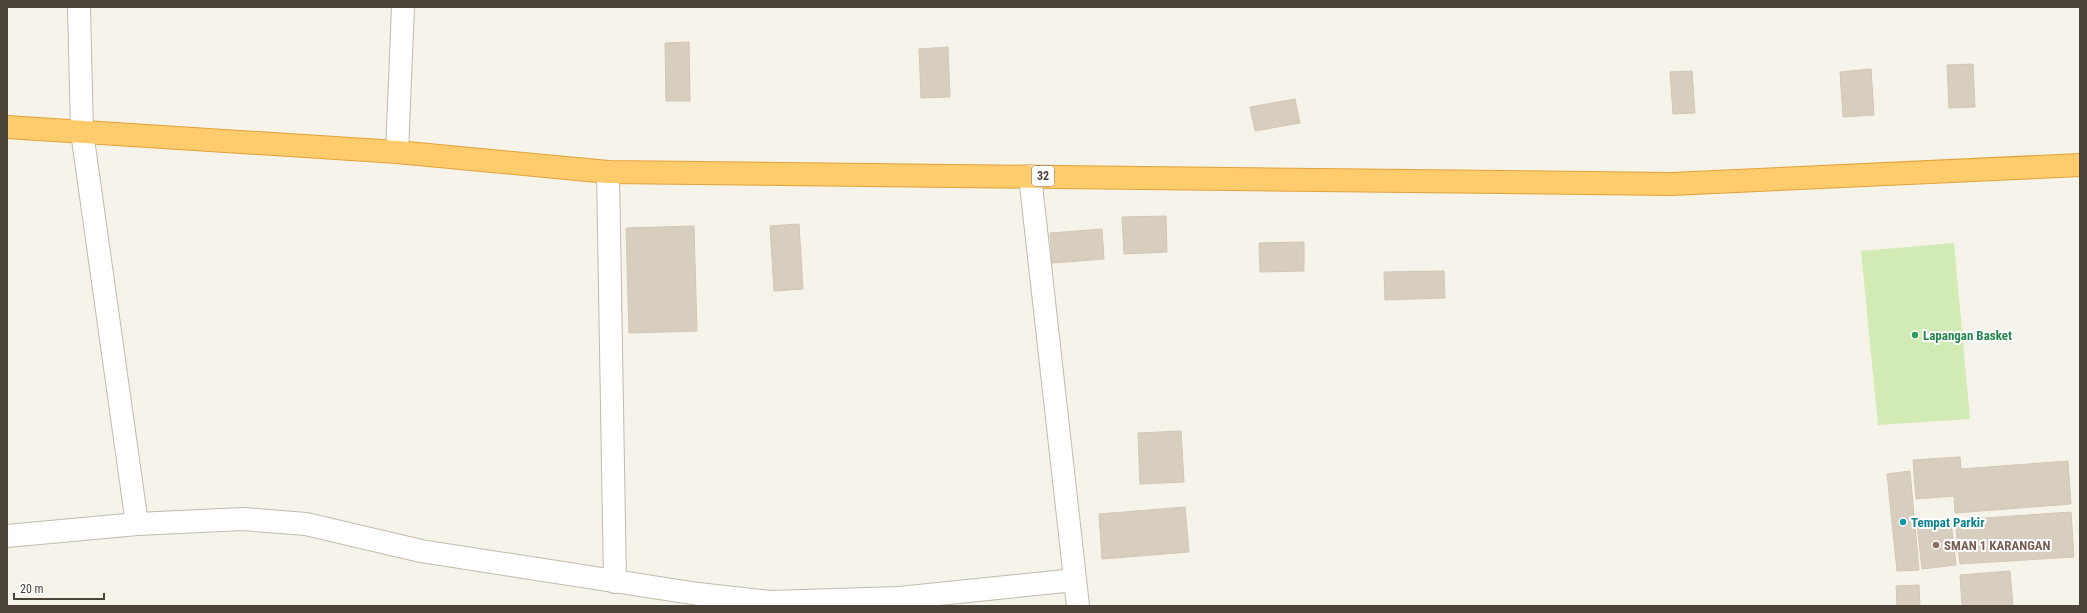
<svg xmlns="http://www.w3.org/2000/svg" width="2087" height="613" font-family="'Roboto Condensed',sans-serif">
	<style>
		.green { fill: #d2ebb4 }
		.building { fill: #d8cec0; stroke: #d3c6b3 }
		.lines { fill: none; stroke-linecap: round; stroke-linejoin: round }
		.minor-casing { stroke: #c2baad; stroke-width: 24 }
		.highway-casing { stroke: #e2a239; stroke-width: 24 }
		.minor { stroke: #fff; stroke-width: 22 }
		.highway { stroke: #ffcc6d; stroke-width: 22 }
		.leisure-dot { fill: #2e9e5b; stroke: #fff; stroke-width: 1.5 }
		.culture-dot { fill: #0f9aa8; stroke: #fff; stroke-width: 1.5 }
		.education-dot { fill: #8d6e63; stroke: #fff; stroke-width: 1.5 }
		.labels { text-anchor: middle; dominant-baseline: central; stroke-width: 4; stroke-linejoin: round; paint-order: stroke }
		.shield { fill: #fff; stroke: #817b74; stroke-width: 1 }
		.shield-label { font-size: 12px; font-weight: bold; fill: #4b4338 }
		.leisure-label { font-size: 13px; font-weight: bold; fill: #27864d; stroke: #fff; text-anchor: start }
		.culture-label { font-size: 13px; font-weight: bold; fill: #0d838f; stroke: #fff; text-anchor: start }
		.education-label { font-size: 13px; font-weight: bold; fill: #785e54; stroke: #fff; text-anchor: start }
	</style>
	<rect width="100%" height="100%" fill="#f6f3eb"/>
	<!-- green -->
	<path class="green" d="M1954,243L1970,419L1878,425L1861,251Z"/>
	<!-- building -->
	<g class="building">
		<path d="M689,42L690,101H666L665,43Z"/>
		<path d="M948,47L950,97L921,98L919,49Z"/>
		<path d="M1973,64L1975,107L1949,108L1947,65Z"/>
		<path d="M1871,69L1874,115L1843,117L1840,72Z"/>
		<path d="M1692,71L1695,113L1673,114L1670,72Z"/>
		<path d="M1295,99L1300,123L1255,131L1250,107Z"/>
		<path d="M1166,216L1167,252L1124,254L1122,217Z"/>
		<path d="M799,224L803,289L774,291L770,226Z"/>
		<path d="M694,226L697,331L629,333L626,228Z"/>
		<path d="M1102,229L1104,259L1052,263L1050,233Z"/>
		<path d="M1304,242V271L1260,272L1259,243Z"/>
		<path d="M1444,271L1445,298L1385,300L1384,272Z"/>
		<path d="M1181,431L1184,482L1140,484L1138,433Z"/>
		<path d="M1960,457L1961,469L2068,461L2071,504L1955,513L1954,496L1916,499L1913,460Z"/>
		<path d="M1910,471L1919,570L1897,571L1887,474Z"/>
		<path d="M1185,507L1189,552L1102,559L1099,514Z"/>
		<path d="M2071,512L2074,557L1960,564L1955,520Z"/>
		<path d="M1951,521L1956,565L1922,569L1917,524Z"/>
		<path d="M2010,571L2013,606H1962L1960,575Z"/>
		<path d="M1919,585L1920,606H1897L1896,586Z"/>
	</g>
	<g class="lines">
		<!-- minor casing -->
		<g class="minor-casing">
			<g id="minor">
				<path d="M79,7L82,132L137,524"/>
				<path d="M397,152L403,7"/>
				<path d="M608,172L615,582"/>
				<path d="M1030,176L1078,606"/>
				<path d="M7,536L137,524L243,519L306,524L421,551L698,594L771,602L899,598L1075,580"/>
			</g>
		</g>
		<!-- highway casing -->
		<g class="highway-casing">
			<path id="highway" d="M7,127L397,152L608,172L1671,184L2080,165"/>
		</g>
		<!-- minor -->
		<use href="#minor" class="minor"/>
		<!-- highway -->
		<use href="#highway" class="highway"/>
	</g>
	<!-- markers -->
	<circle class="leisure-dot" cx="1915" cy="335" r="4"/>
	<circle class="culture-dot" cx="1903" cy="522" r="4"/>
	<circle class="education-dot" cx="1936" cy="545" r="4"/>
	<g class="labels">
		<!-- shield labels -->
		<rect class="shield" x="1032" y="166" width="22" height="20" rx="3"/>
		<g class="shield-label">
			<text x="1043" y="176">32</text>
		</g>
		<!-- leisure labels -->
		<g class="leisure-label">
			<text x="1923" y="335">Lapangan Basket</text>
		</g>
		<!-- culture labels -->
		<g class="culture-label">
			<text x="1911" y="522">Tempat Parkir</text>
		</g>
		<!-- education labels -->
		<g class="education-label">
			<text x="1944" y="545">SMAN 1 KARANGAN</text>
		</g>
	</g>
	<!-- border -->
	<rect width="2087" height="613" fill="none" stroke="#4b4338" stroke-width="16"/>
	<!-- scale -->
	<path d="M14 593v6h90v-6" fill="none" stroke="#4b4338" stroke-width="2"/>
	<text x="20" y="593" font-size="12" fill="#4b4338" stroke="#ffffff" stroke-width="3" paint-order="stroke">20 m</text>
</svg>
